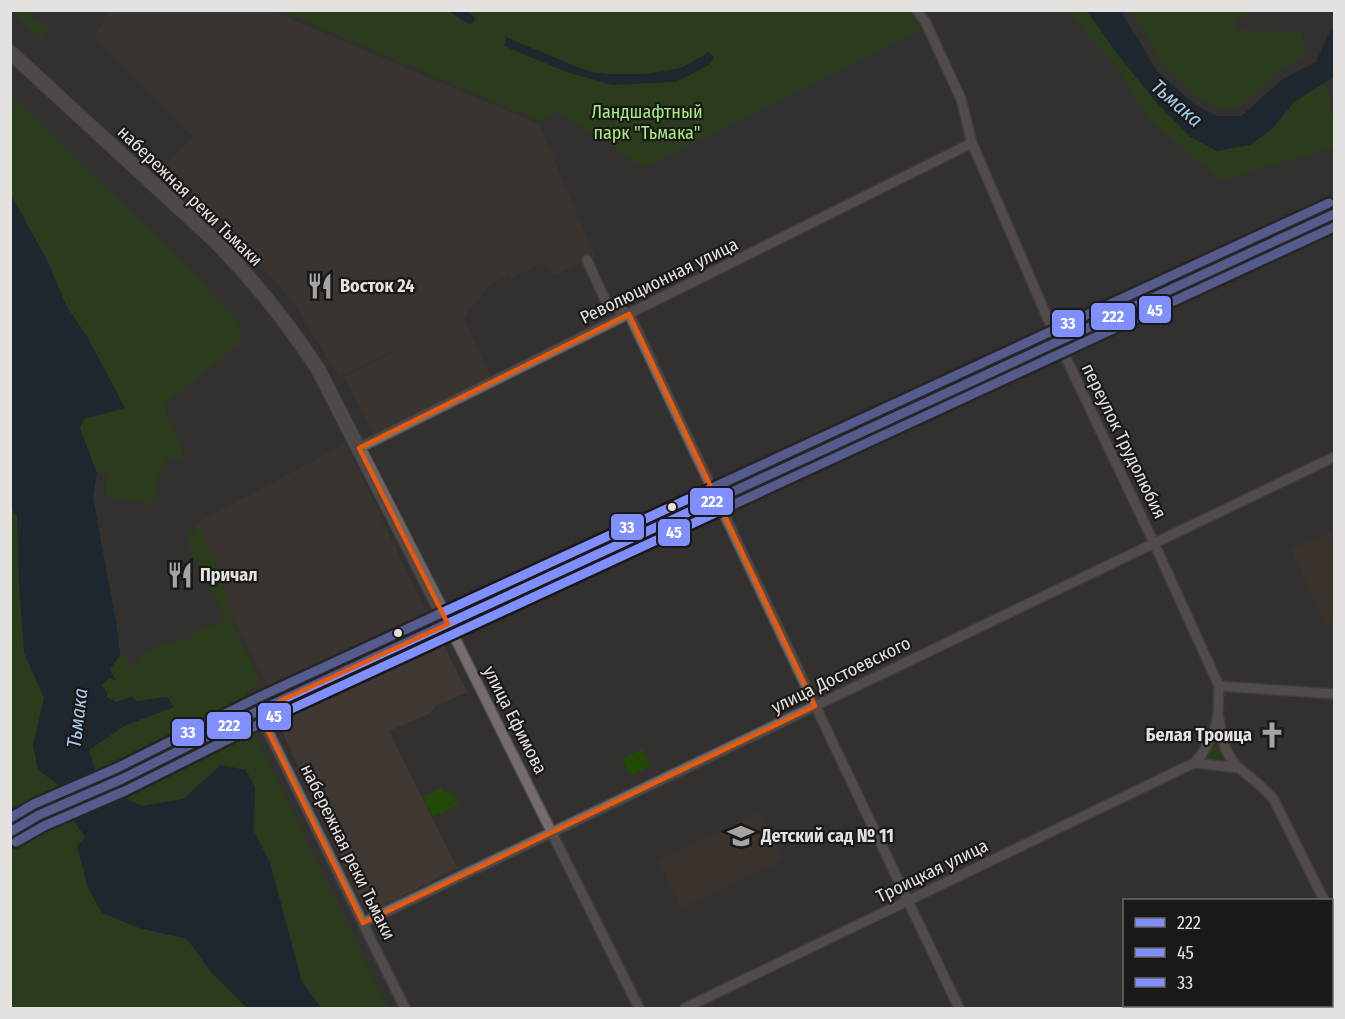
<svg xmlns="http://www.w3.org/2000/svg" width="1345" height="1019" font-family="'Fira Sans Condensed',sans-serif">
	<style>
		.built { fill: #403832 }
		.education { fill: #43342b }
		.green { fill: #234906 }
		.water { fill: #061b2e }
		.pier { fill: #33312f }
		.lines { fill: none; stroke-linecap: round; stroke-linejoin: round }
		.street-casing { stroke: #4e4d4c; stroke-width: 12 }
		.secondary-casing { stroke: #4e4d4c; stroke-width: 16 }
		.street { stroke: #776c6b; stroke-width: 9 }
		.secondary { stroke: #6f6465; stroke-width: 14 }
		.bus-1-casing { stroke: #1a1918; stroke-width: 14 }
		.bus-2-casing { stroke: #1a1918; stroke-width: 14 }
		.bus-3-casing { stroke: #1a1918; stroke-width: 14 }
		.bus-1 { stroke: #808fff; stroke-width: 9 }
		.bus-2 { stroke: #808fff; stroke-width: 9 }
		.bus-3 { stroke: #808fff; stroke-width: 9 }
		.marked { fill: none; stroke: #e8590c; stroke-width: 4.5; stroke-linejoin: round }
		.bus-dot { fill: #e4e2e0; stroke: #1a1918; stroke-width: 2 }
		.labels { text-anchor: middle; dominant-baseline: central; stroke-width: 4.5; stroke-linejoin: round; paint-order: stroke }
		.park-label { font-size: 18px; fill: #a4ee81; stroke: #1a1918 }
		.street-label { font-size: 18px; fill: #e4e2e0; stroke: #1a1918 }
		.poi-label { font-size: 18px; font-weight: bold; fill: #e4e2e0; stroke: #1a1918; text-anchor: start }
		.water-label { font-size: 20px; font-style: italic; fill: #a6ccef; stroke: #1a1918 }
		.line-badge { stroke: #1a1918; stroke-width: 2 }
		.badge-label { font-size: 16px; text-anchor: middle; font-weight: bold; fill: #fff }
	</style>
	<rect width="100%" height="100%" fill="#33312f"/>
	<!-- built -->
	<g class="built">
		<path d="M109,11H272L539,124L595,256L554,275L545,262L511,278L509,275L489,285L464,318L491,377L374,435L344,377L438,330L339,377L296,306L220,218L163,166L193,137L94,37Z"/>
		<path d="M345,444L429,617L271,692L198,551L195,524Z"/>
		<path d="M442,641L467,692L436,706L429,714L389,731L457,868L368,914L275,717Z"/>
	</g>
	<!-- education -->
	<g class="education">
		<path d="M1334,531V622L1327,625L1290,549Z"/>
		<path d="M760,812L783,860L681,908L659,860Z"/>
	</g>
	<!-- green -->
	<g class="green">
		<path d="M11,10L35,11L32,18L49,28L42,40Z"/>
		<path d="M911,10L921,30L644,167L556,111L541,122L281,11Z"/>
		<path d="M1066,11H1087L1118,55L1190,137L1272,129L1294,102L1321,84L1326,87L1334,121V147L1221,180L1146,117L1119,70Z"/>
		<path d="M1131,11H1255L1237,19L1235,30L1302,32L1305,55L1277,73L1239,107L1218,108L1193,93L1162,63Z"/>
		<path d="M10,95L203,282L242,329L239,344L165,403L166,416L179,439L184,459L167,458L158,477L155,503H143L135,499L124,500L107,496L105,484L109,473H97L80,428L84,419L125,407L88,338L67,307L47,260L11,193Z"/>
		<path d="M10,507L17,516L19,585L24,653L44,698L33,746L38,770L60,786L11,808Z"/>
		<path d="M203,527L205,542L221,569L229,613L259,679L242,702L96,774L89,750L124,726L145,717L167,697L137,701L132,697L116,702L107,697V692L102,685L109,678L115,681L110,669L120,655L129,659V671L142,655L161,646L190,638L199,629L222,623L224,617L190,549L189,533Z"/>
		<path d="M255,734L388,1008H326L320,1007L302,982L270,863L254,831L255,787L221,765L183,799L143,806L118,795Z"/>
		<path d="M1221,745L1223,749L1222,755L1215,759L1204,757L1210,748Z"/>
		<path d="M642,749L650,765L630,776L622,759Z"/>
		<path d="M441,788L444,793L450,790L458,805L433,817L423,797Z"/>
		<path d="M72,818L85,837L77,846L88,888L139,928L188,939L211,972L247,1008H11V849L13,845L57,820Z"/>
	</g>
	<!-- water -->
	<g class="water">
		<path d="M448,11C458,10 471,8 475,19L473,23L469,24Z"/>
		<path d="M1087,11H1121L1157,71L1194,104L1217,116H1241L1283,79L1316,62L1331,29L1334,28V77L1294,102L1272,129L1250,145L1217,151L1190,137L1156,102L1118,55Z"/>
		<path d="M506,37L575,66L592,72L610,74H644L665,71L683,67L709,52L714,57L709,65L676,82L613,85L569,73L504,46Z"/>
		<path d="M10,193L47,260L67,307L88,338L125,408L84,419L80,428L97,473L93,497L117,628L120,655L110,669L116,681L109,678L102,685L107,692V697L116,702L132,697L137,701L167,697L174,707L124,726L89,750L100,784L118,795L143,806L183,799L221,765L246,770L255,787L254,831L270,863L302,982L320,1006L326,1008H247L211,972L187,939L139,928L102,913L88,888L77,846L85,837L72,818L76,811L60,786L38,770L33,746L44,698L24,653L19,585L17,516L10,507Z"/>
	</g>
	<!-- pier -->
	<path class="pier" d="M101,777L103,782L115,790L72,810L62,794Z"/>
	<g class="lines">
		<!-- street casing -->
		<g class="street-casing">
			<g id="street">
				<path d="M587,260L606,302L629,314L959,1008"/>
				<path d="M359,448L972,143"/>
				<path d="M448,624L639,1008"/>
				<path d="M1219,686L1334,694"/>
				<path d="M258,711L405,1008"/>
				<path d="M1219,719C1221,729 1222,742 1227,752C1237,772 1261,782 1274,800L1324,900"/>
				<path d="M1194,763L1239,768"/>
				<path d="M1332,916L1334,923"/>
				<path d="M363,923L1334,457"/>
				<path d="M685,1008L1194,763L1202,754L1214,732L1218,716L1219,686L1154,543L1054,333L972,143L961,99L926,23L917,10"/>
			</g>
		</g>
		<!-- secondary casing -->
		<g class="secondary-casing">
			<g id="secondary">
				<path d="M10,52L213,239C253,279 287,322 318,369L448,624"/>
				<path d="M10,832L39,815L122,779L258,711L1334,214"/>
				<path d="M1332,953L1334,952"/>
				<path d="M1211,1008L1218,1006"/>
			</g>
		</g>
		<!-- street -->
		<use href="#street" class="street"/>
		<!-- secondary -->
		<use href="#secondary" class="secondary"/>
		<!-- bus-1 casing -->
		<g class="bus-1-casing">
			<path id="bus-1" d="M10,832L39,815L122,779L258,711L1334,214"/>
		</g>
		<!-- bus-2 casing -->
		<g class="bus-2-casing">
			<path id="bus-2" d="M16,842L44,826L127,790L263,722L1334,227"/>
		</g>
		<!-- bus-3 casing -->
		<g class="bus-3-casing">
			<path id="bus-3" d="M10,818L34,804L117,768L253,700L1329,203"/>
		</g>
		<!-- bus-1 -->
		<use href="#bus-1" class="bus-1"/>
		<!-- bus-2 -->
		<use href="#bus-2" class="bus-2"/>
		<!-- bus-3 -->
		<use href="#bus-3" class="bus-3"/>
	</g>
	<!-- marked area -->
	<path d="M0 0H1345V1019H0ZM629,314L815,706L363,923L258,711L448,624L359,448Z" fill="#33312f" fill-opacity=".55" fill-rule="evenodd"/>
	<path class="marked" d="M629,314L815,706L363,923L258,711L448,624L359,448Z"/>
	<!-- icons -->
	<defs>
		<g id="restaurant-bare" transform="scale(2.07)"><path d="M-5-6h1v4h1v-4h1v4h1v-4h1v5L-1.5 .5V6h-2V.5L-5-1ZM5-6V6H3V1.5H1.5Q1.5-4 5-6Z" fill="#a6a4a2" stroke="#1a1918" stroke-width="2.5" paint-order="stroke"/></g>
		<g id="church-bare" transform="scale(2.07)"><path d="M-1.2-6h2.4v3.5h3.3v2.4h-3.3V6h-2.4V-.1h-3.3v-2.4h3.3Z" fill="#a6a4a2" stroke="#1a1918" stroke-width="2.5" paint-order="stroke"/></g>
		<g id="school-bare" transform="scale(2.07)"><path d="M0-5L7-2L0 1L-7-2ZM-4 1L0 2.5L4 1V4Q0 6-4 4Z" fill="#a6a4a2" stroke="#1a1918" stroke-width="2.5" paint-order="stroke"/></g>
	</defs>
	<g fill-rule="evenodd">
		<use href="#restaurant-bare" x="320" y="286"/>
		<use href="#restaurant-bare" x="180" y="575"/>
		<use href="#church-bare" x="1272" y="735"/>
		<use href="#school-bare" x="741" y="836"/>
	</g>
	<!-- markers -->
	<g class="bus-dot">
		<circle cx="672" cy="507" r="5"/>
		<circle cx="398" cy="633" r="5"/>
	</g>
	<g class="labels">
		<!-- park labels -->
		<g class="park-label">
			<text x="647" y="112">Ландшафтный<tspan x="647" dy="21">парк "Тьмака"</tspan></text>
		</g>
		<!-- street labels -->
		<g class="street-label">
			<text transform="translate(190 196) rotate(44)">набережная реки Тьмаки</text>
			<text transform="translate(659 281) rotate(-26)">Революционная улица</text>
			<text transform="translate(1124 441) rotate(64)">переулок Трудолюбия</text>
			<text transform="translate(841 675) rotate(-26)">улица Достоевского</text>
			<text transform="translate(515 720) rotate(63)">улица Ефимова</text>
			<text transform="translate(348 852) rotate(64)">набережная реки Тьмаки</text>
			<text transform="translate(932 871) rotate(-26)">Троицкая улица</text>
		</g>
		<!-- poi labels -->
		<g class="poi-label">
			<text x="340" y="286">Восток 24</text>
			<text x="200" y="575">Причал</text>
			<text x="1252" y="735" text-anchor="end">Белая Троица</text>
			<text x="761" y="836">Детский сад № 11</text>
		</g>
		<!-- water labels -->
		<g class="water-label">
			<text transform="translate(1177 103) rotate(41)">Тьмака</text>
			<text transform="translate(77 718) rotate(-83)">Тьмака</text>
		</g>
	</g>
	<g class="line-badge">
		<rect x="1138" y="295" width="34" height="29" rx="6" fill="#808fff"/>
		<rect x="1090" y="302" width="46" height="29" rx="6" fill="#808fff"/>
		<rect x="1051" y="309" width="34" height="29" rx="6" fill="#808fff"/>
		<rect x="689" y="487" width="45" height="29" rx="6" fill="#808fff"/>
		<rect x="610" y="513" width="35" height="28" rx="6" fill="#808fff"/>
		<rect x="657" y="518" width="34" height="29" rx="6" fill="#808fff"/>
		<rect x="257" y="702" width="35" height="29" rx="6" fill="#808fff"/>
		<rect x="206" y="711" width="46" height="29" rx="6" fill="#808fff"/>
		<rect x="171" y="718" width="34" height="29" rx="6" fill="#808fff"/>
	</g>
	<g class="badge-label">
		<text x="1155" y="316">45</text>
		<text x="1113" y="322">222</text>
		<text x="1068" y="329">33</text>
		<text x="712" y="507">222</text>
		<text x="627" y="533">33</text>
		<text x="674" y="538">45</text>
		<text x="274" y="722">45</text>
		<text x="229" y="731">222</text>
		<text x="188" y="738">33</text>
	</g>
	<!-- border -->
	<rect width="1345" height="1019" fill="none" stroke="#e4e2e0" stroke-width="24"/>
	<!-- legend -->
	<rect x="1123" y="899" width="210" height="108" fill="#1a1918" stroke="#6b6968" stroke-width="1.5"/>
	<rect x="1135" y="918" width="30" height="9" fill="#808fff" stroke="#6b6968" stroke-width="1.5"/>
	<text x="1177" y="929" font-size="18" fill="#e4e2e0">222</text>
	<rect x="1135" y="948" width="30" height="9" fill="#808fff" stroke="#6b6968" stroke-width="1.5"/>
	<text x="1177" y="959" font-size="18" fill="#e4e2e0">45</text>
	<rect x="1135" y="978" width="30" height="9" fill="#808fff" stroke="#6b6968" stroke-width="1.5"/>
	<text x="1177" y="989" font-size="18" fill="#e4e2e0">33</text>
</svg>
